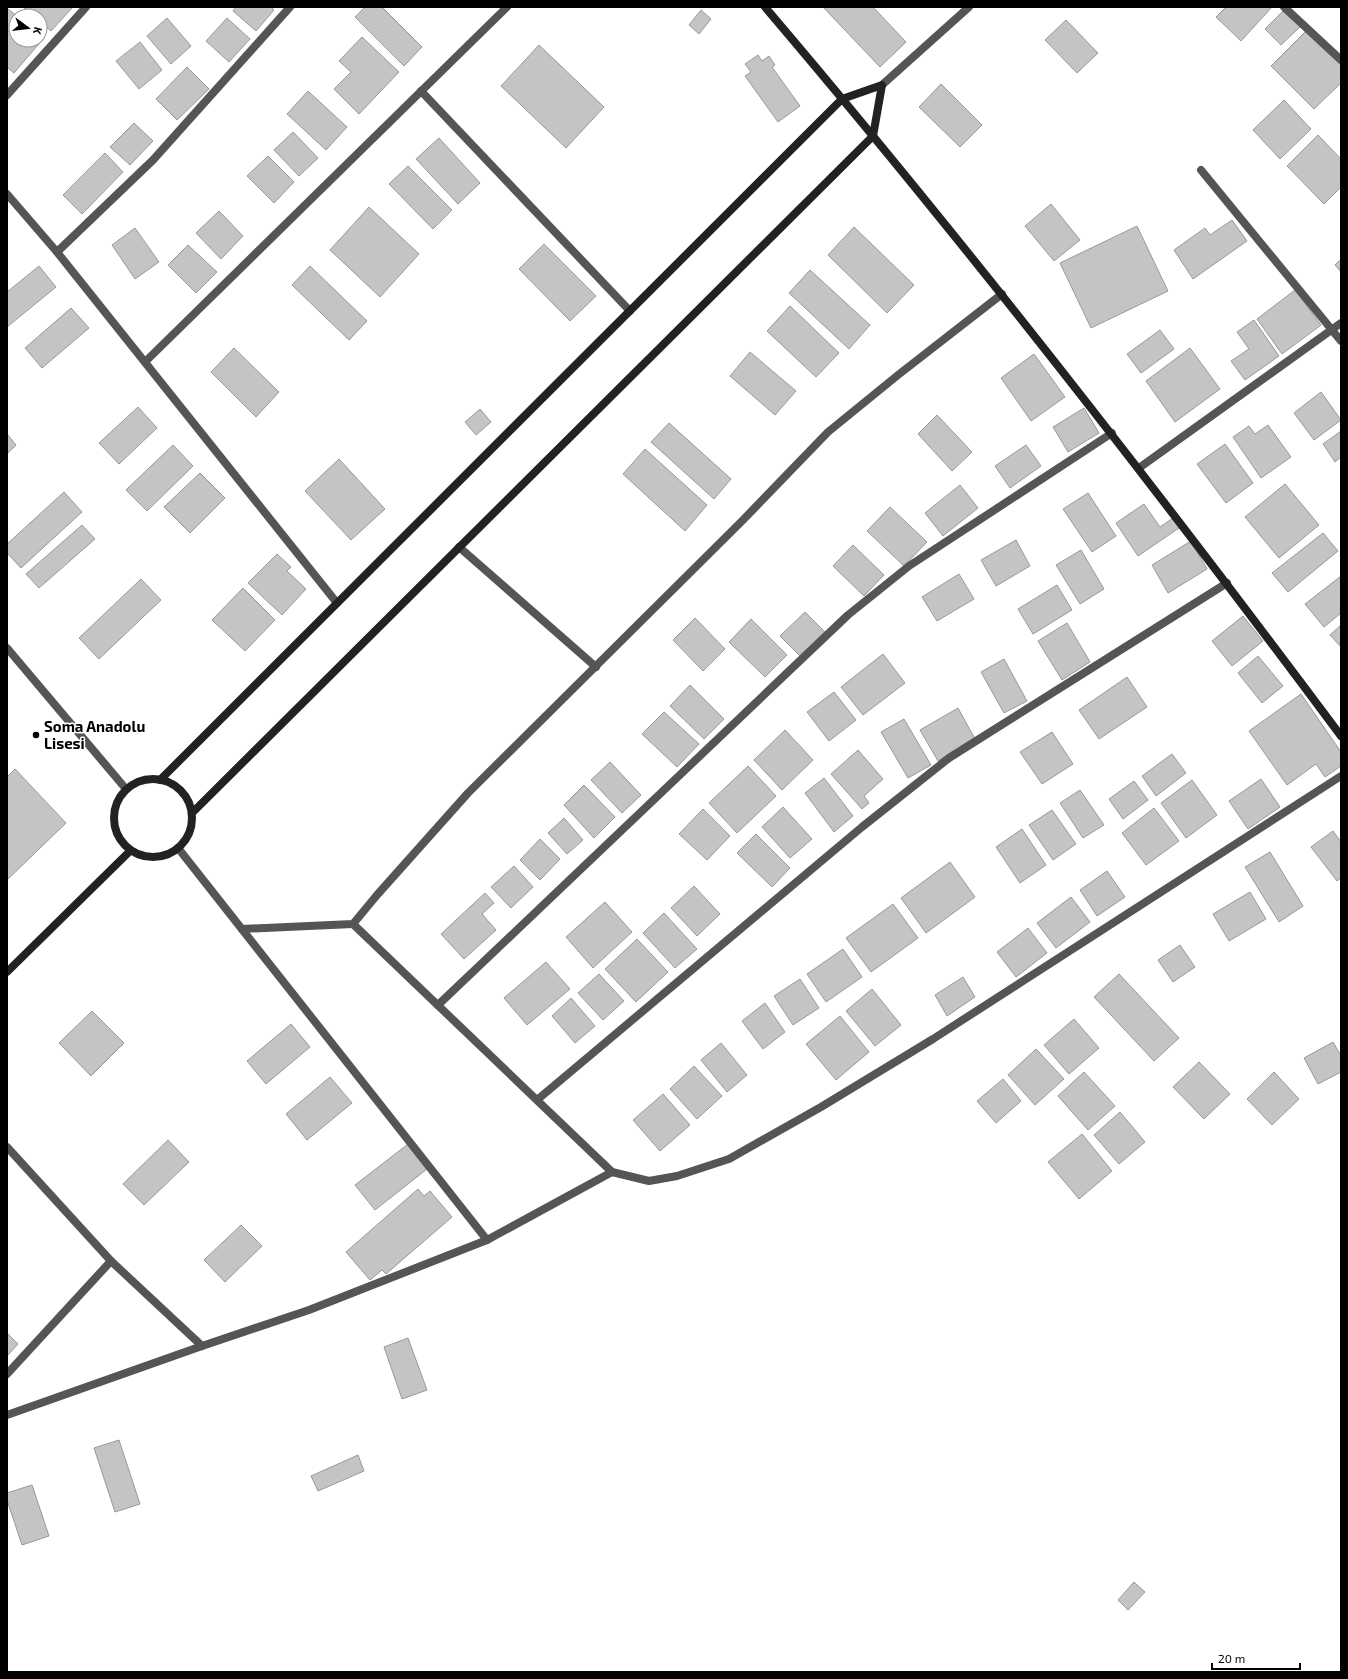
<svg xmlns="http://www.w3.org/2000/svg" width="1348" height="1679" font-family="'Exo 2',sans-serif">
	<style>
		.building { fill: #c4c4c4; stroke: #999 }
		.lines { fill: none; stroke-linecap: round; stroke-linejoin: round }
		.street { stroke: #555; stroke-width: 8 }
		.secondary { stroke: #222; stroke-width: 8 }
		.poi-dot { fill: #000; stroke: #fff; stroke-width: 1.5 }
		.labels { text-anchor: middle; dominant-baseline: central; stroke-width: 3; stroke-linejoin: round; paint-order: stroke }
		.poi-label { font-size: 15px; font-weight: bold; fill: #000; stroke: #fff; text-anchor: start }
	</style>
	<rect width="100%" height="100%" fill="#fff"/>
	<!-- building -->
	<g class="building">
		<path d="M23,7H73L51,31L40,22V16H33Z"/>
		<path d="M236,7H271L274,10L256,31L233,11Z"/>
		<path d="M365,7H382L422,47L404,66L355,17Z"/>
		<path d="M823,7H873L906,42L880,67Z"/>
		<path d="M1226,7H1272L1241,41L1216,17Z"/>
		<path d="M8,9L17,16L16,40H40V36L43,39L14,73L7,67V11Z"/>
		<path d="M1285,9L1302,25L1281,45L1265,29Z"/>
		<path d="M701,10L711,19L699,34L689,25Z"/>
		<path d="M167,18L191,46L171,64L147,36Z"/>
		<path d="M227,18L250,39L229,62L206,41Z"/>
		<path d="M1066,20L1098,53L1077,73L1045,40Z"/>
		<path d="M1307,30L1341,64V83L1314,109L1271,66Z"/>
		<path d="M362,37L399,72L359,114L334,89L351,72L339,61Z"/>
		<path d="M140,42L162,70L139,89L116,61Z"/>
		<path d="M539,45L604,107L566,148L501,86Z"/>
		<path d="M758,55L762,61L769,56L775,65L772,67L800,106L778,122L745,76L751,72L745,64Z"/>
		<path d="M187,67L209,89L177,120L156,99Z"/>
		<path d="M941,84L982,125L960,147L919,107Z"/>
		<path d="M308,91L347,127L326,150L287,114Z"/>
		<path d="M1284,100L1311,129L1280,159L1253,130Z"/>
		<path d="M134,123L153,141L130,165L110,147Z"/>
		<path d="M293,132L318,158L299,176L274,150Z"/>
		<path d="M1318,135L1341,159V187L1324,204L1287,166Z"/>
		<path d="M439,138L480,183L458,204L416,159Z"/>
		<path d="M105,153L123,172L82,214L63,195Z"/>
		<path d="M268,156L294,182L274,203L247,176Z"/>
		<path d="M408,166L452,210L433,229L389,184Z"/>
		<path d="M1051,204L1080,240L1054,261L1025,226Z"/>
		<path d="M369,207L419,254L380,297L330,250Z"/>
		<path d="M219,211L243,236L221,259L196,233Z"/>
		<path d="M1232,220L1247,241L1193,279L1174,250L1205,228L1210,235Z"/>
		<path d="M1137,226L1168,291L1091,328L1060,263Z"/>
		<path d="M854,227L914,285L887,313L828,255Z"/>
		<path d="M135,228L159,262L135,279L112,245Z"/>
		<path d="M544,244L596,296L570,321L519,269Z"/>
		<path d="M188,245L217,272L196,293L168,265Z"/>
		<path d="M1341,259V272L1335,265Z"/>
		<path d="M39,266L56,287L7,327V292Z"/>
		<path d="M310,266L367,321L349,340L292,285Z"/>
		<path d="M810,270L870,325L849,349L789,293Z"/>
		<path d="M1295,290L1321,325L1282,354L1257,319Z"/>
		<path d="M790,306L839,353L816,377L767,331Z"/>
		<path d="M71,308L89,328L42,368L25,348Z"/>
		<path d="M1254,320L1279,356L1245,380L1231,361L1249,349L1237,332Z"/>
		<path d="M1160,330L1174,349L1141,373L1127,354Z"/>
		<path d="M234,348L279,392L256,417L211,372Z"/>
		<path d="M1190,348L1220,389L1175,422L1146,381Z"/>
		<path d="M750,352L796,391L775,415L730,376Z"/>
		<path d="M1034,354L1065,397L1031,421L1001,378Z"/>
		<path d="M1321,392L1341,420L1314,440L1294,413Z"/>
		<path d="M138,407L157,428L119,464L99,443Z"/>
		<path d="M1084,408L1099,433L1068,452L1053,427Z"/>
		<path d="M480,409L491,422L476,435L465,422Z"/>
		<path d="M937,415L972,452L952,471L918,434Z"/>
		<path d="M669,423L731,479L714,499L651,442Z"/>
		<path d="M1268,425L1291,457L1261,478L1233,437L1249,426L1255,434Z"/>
		<path d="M1341,431V457L1335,462L1323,444Z"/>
		<path d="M7,434L16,445L7,454Z"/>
		<path d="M1225,444L1253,483L1226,503L1197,464Z"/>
		<path d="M173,445L193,466L147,511L126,490Z"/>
		<path d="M1026,445L1041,466L1010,488L995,466Z"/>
		<path d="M645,449L707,505L685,531L623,474Z"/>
		<path d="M339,459L385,509L351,540L305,491Z"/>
		<path d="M200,473L225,498L190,533L164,507Z"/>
		<path d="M1285,484L1319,525L1279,558L1245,517Z"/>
		<path d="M960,485L978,508L943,536L925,513Z"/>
		<path d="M64,492L82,512L21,568L7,553V544Z"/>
		<path d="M1088,493L1116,536L1092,552L1063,509Z"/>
		<path d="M1144,504L1160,527L1173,518L1179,528L1138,556L1116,523Z"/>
		<path d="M890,507L927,542L904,566L867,531Z"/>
		<path d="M82,525L95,539L39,588L26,574Z"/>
		<path d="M1323,533L1338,551L1288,592L1272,573Z"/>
		<path d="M1016,540L1030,566L996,586L981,560Z"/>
		<path d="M1191,541L1207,569L1168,593L1152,565Z"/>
		<path d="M853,545L884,575L864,596L833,566Z"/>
		<path d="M1081,550L1104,589L1080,604L1056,565Z"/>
		<path d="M277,554L291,567L287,571L306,589L282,615L248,583Z"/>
		<path d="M959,574L974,599L937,621L922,597Z"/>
		<path d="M1341,576V613L1324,627L1305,604Z"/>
		<path d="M141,579L161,600L99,659L79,638Z"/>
		<path d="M1057,585L1072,610L1033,634L1018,609Z"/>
		<path d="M243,588L275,620L245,651L212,620Z"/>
		<path d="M805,612L827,634L802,658L780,636Z"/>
		<path d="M1243,616L1263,641L1232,666L1212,641Z"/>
		<path d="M695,618L725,649L703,671L673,640Z"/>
		<path d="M751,619L787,655L765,677L729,642Z"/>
		<path d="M1067,623L1090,662L1062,680L1038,641Z"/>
		<path d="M1341,625V647L1330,635Z"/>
		<path d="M883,654L905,683L863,715L841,687Z"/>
		<path d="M1258,656L1283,686L1262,703L1238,673Z"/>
		<path d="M1004,659L1027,701L1004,713L981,672Z"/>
		<path d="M1127,677L1147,707L1099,739L1079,710Z"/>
		<path d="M690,685L724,719L704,739L670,706Z"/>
		<path d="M834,692L856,720L829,741L807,712Z"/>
		<path d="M1301,694L1341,752V766L1325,777L1316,764L1287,785L1249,731Z"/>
		<path d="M958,708L975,739L938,761L920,730Z"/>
		<path d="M664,712L699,744L677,767L642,734Z"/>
		<path d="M904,719L931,765L908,778L881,732Z"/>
		<path d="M785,730L813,760L782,790L754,760Z"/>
		<path d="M1052,732L1073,764L1042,784L1020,752Z"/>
		<path d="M858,750L883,779L864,796L869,803L862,809L831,774Z"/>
		<path d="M1172,754L1186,773L1156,796L1142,776Z"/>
		<path d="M610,762L641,795L622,813L591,780Z"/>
		<path d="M748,766L776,796L737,833L709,803Z"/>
		<path d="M15,769L66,823L7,880V777Z"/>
		<path d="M824,778L853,816L834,832L805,793Z"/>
		<path d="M1261,779L1280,807L1248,829L1229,801Z"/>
		<path d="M1192,780L1217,815L1186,838L1161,803Z"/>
		<path d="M1134,781L1148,800L1123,819L1109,799Z"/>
		<path d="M584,785L615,817L594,838L564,805Z"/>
		<path d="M1080,790L1104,825L1083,838L1060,803Z"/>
		<path d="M783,807L812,839L790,858L762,827Z"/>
		<path d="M1154,808L1179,841L1146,865L1122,833Z"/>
		<path d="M703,809L730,836L707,860L679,834Z"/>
		<path d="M1052,810L1076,844L1053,860L1029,825Z"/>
		<path d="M564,818L583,840L567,854L548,833Z"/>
		<path d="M1022,829L1046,865L1020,883L996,847Z"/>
		<path d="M1333,831L1341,842V878L1337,881L1311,847Z"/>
		<path d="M756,834L790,868L772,887L737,853Z"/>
		<path d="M540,839L560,859L540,880L520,860Z"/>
		<path d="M1270,852L1303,906L1279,922L1245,867Z"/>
		<path d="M950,862L975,897L926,933L901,898Z"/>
		<path d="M514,866L533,887L511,908L491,887Z"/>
		<path d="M1107,871L1125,897L1097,916L1080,890Z"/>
		<path d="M694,886L720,914L697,936L671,908Z"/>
		<path d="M1250,892L1266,919L1229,941L1213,914Z"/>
		<path d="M485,893L494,903L482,914L496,930L464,959L441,934Z"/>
		<path d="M1071,897L1090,922L1056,948L1037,923Z"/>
		<path d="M605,902L632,932L593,968L566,937Z"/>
		<path d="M893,904L918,938L871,972L846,938Z"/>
		<path d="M664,913L697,949L675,968L643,933Z"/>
		<path d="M1028,928L1047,953L1016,977L997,952Z"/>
		<path d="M637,939L668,972L636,1002L605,969Z"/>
		<path d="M1180,945L1195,967L1173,982L1158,960Z"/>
		<path d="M843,949L862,977L826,1002L807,974Z"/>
		<path d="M546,962L570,989L527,1025L504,998Z"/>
		<path d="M599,974L624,1001L603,1020L578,993Z"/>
		<path d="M1119,974L1179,1038L1154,1061L1094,997Z"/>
		<path d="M963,977L975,997L947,1016L935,995Z"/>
		<path d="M800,979L819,1008L793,1025L774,996Z"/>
		<path d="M872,989L901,1025L875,1046L846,1011Z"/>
		<path d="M571,998L595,1026L575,1043L552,1016Z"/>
		<path d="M765,1003L785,1032L763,1049L742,1021Z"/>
		<path d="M92,1011L124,1043L91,1076L59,1043Z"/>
		<path d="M840,1016L869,1052L836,1080L806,1044Z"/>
		<path d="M1074,1019L1099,1048L1069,1074L1044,1045Z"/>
		<path d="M291,1024L310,1047L266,1084L247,1061Z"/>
		<path d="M1333,1042L1341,1056V1072L1318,1084L1304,1058Z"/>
		<path d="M721,1043L747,1075L727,1092L701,1060Z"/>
		<path d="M1036,1049L1064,1079L1035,1105L1008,1075Z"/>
		<path d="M1199,1062L1230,1094L1204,1119L1173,1087Z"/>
		<path d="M694,1066L722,1096L697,1119L670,1089Z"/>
		<path d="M1084,1072L1115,1106L1088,1130L1058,1096Z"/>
		<path d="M1274,1072L1299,1099L1272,1125L1247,1099Z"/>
		<path d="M330,1077L352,1103L307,1140L286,1114Z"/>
		<path d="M1003,1079L1021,1101L996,1123L977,1101Z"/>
		<path d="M663,1094L690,1125L660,1151L633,1120Z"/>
		<path d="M1120,1112L1145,1142L1119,1164L1094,1135Z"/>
		<path d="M1082,1134L1112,1171L1079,1199L1048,1162Z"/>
		<path d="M168,1140L189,1162L144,1205L123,1184Z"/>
		<path d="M408,1144L427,1169L375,1210L355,1185Z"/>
		<path d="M418,1189L424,1196L430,1191L452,1217L386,1274L382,1270L370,1280L346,1252Z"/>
		<path d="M241,1225L262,1246L225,1282L204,1260Z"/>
		<path d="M7,1333L18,1344L7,1356Z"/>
		<path d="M408,1338L427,1390L402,1399L384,1347Z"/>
		<path d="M119,1440L140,1504L115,1512L94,1448Z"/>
		<path d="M358,1455L364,1471L318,1491L311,1476Z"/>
		<path d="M32,1485L49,1536L22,1545L7,1500V1493Z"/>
		<path d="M1134,1582L1145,1592L1128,1610L1118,1600Z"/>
	</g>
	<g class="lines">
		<!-- street -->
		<g class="street">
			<path d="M1284,7L1341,60"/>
			<path d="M882,85L969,7"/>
			<path d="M421,91L630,311"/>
			<path d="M7,95L86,7"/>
			<path d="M1201,170L1341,341"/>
			<path d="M7,194L57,252L337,603"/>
			<path d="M57,252L153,160L290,7"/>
			<path d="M145,362L507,7"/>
			<path d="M1139,468L1341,323"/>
			<path d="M459,547L596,667"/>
			<path d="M7,648L126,789"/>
			<path d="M178,848L487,1240"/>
			<path d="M353,924L612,1172L649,1181L677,1176L729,1159L821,1107L933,1039L1341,776"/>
			<path d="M242,929L353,924L377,895L468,793L743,520L828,432L898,375L1002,294"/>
			<path d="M438,1005L848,615L909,566L1112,433"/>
			<path d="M537,1100L862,827L949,758L1227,583"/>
			<path d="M7,1147L111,1261L202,1346"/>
			<path d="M7,1374L111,1261"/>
			<path d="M7,1415L202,1346L309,1310L487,1240L612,1172"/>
		</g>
		<!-- secondary -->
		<g class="secondary">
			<path d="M765,7C966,243 1156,488 1341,736"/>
			<circle cx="153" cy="818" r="39"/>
			<path d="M160,780L842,99L882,85L873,136L192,813"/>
			<path d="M7,972L130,851"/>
		</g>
	</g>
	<!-- markers -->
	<circle class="poi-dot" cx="36" cy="735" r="4"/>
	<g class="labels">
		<!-- poi labels -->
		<g class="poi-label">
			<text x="44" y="726">Soma Anadolu<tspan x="44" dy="17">Lisesi</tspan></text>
		</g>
	</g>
	<!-- border -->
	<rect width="1348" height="1679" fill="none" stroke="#000000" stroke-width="16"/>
	<!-- north arrow -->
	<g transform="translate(28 28) rotate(105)"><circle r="19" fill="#ffffff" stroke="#999999"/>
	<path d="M0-3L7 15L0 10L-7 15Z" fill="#000000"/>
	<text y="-6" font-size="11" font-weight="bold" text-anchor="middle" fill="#000000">K</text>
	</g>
	<!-- scale -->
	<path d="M1212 1663v6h88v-6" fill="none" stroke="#000000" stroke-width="2"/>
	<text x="1218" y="1663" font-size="12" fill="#000000" stroke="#ffffff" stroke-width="3" paint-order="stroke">20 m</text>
</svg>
